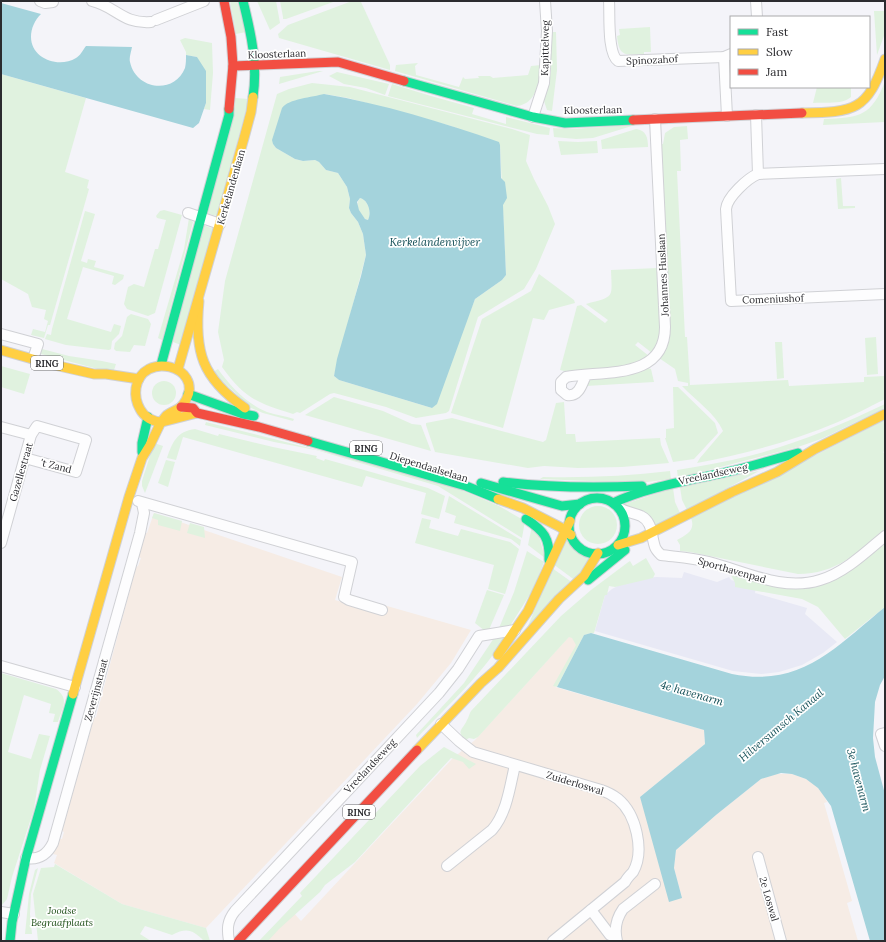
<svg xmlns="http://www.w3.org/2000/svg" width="886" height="942" font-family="Lora,serif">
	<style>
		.built { fill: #e8e9f5 }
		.industrial { fill: #f6ece5 }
		.green { fill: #e0f2df; fill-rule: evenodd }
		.water { fill: #a4d3dc; fill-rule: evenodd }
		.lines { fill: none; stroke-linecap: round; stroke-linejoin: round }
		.street-casing { stroke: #d0d1d5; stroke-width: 12 }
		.fast-casing { stroke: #d0d1d5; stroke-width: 11 }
		.slow-casing { stroke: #d0d1d5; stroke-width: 11 }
		.jam-casing { stroke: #d0d1d5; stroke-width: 11 }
		.street { stroke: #fdfdfe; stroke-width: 10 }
		.fast { stroke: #16e098; stroke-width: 9 }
		.slow { stroke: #ffcf43; stroke-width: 9 }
		.jam { stroke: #f24e42; stroke-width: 9 }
		.labels { text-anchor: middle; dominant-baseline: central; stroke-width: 3.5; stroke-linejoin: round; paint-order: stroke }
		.shield { fill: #fff; stroke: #6b6b6d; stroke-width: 1 }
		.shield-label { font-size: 9px; font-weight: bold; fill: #2b2b2f }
		.street-label { font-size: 10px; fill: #2b2b2f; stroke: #fff }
		.park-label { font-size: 10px; font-style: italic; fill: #1e4e17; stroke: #fff }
		.water-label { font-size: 11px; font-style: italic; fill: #124e56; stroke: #fff }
	</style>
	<rect width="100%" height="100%" fill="#f4f4f9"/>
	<!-- built -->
	<path class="built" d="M684,572L717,582L729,577L731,580L756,587L755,593L807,608L805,614L837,642L823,653L802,665L779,672L761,674L733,671L595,631L605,595L612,589L625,582L643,578L657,577L682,578Z"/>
	<!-- industrial -->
	<g class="industrial">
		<path d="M154,513L342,577L335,600L371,610L373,602L471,630L451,663L417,704L206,928L122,904L54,863L57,855L53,854L57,838L62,839L64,832L62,831L68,808L94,718L96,717L136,567L138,566L141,558L137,557L144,533H147Z"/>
		<path d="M576,629L584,631L555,687L704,730L705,744L640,797L682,898L674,868L676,850L716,815L761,779L776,774H792L806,779L815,785L822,792L827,802L824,803L852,901L847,903L858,941H267L293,912L301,921L452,759L475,740Z"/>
	</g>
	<!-- green -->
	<g class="green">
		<path d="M230,1H237L246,32L236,34Z"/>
		<path d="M257,1H276L280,23L270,30Z"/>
		<path d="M280,1H336L286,19H283V17Z"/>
		<path d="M352,1L361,2L390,65V70L279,38L278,34L288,25Z"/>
		<path d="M874,11H885V33L877,55Z"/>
		<path d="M650,27L651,52H644V54C625,55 619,57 617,36L620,35L619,29Z"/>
		<path d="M550,32H556L557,70L552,111L547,110L544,101L551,72Z"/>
		<path d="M185,38L212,43L213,73L210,110L204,109L206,103L197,57L186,55V52L180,40Z"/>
		<path d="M418,63L415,66L416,75L459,87L463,77L465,79L479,78L478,76H490L493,78L528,75L531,66L541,65C540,82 536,104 517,106L395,71L396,65Z"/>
		<path d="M318,71H323L279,84L280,77Z"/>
		<path d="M337,72L389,84L385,95L366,88L344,84L329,76Z"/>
		<path d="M1,74L86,98L65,172L89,180L87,188L89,189L50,325H48L44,338L31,335L33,329L45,332L48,321L44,319L46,310L32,307L28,294L1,279Z"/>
		<path d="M885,81V122L823,125L824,119C859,118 872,116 885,81Z"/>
		<path d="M312,83L350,87L512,129L530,135L526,161L534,179L548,206L555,224L536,269L524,289L478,317L449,411L446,413L416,418L386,407L334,393L330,394L300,413L297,412L293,414C257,403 244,398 222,367L224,360L218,332L225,281L277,94L289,89ZM324,94L348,98L451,126L500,145L506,275L502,280L475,299L432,408L339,380L334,376L366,255L363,234L358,222L351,213L349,208L350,199L347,187L338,173L326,170L319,162L315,160L303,161L295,159L276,148L273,144Z"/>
		<path d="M392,84L431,96L474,108L472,114L506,124V117L550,128L549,135L537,134L478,119L388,96Z"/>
		<path d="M817,87H851V97C842,105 824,102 813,103Z"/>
		<path d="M235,98L249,99L217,216L208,214Z"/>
		<path d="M635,125L593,138L576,139L554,137L553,128L572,129Z"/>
		<path d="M687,126L688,139L680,140L681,171H677L685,337H687L690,385L788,380L789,386L864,382V377L885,376V399C869,407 854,415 838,422C793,441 745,454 697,463L700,458L723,431C715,413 696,401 682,386H688V383L678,381L675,369L659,358L668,341L661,144H663L665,133L674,127Z"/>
		<path d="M636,129C646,130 648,138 648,147L602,149L601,140Z"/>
		<path d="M558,141L578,142L597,141L598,153L561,155Z"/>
		<path d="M841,178L843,206H855V208L838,209L836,179Z"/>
		<path d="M360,198C368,200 372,212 368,220L365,219C360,213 354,205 360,198Z"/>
		<path d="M164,210L182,215L155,313L148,316L127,309L124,304L128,287L134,284L144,287L155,249H158L166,220L157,218L156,216L160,211Z"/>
		<path d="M85,211L95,214L81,261L87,263L88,259L96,261L94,267L124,275L123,279L115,285L112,284L114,276L83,267L67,319L111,332L114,324L121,326L119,334L112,341L111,349L109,350L66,345L45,339L47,334L51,335L52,329Z"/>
		<path d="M189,218L193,222L162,340L158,338L184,249Z"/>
		<path d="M203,225L214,229L181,345L173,342Z"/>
		<path d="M658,268L661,327L659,341L652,353L638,342L635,345L649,356C628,371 593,369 568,372L560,370L577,306L581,305L605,323L608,320L586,304C615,296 612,299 611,270Z"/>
		<path d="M539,274L574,300L575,303L549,310L544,320L533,318L503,428L451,413L482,319L531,291Z"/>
		<path d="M131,314L148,319L151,324L145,346L134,345L130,352L116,351L114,349L115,343L122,336L127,317Z"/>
		<path d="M876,337L878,374L867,375L865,338Z"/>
		<path d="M775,342H782L784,378L777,379Z"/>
		<path d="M42,349L69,356L102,361L116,364L113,373L41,354Z"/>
		<path d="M1,366L30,374L24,394L1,387Z"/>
		<path d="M647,368L651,369L654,382L586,386L589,381L592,379L635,374Z"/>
		<path d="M218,369C230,386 247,404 267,412C276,415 285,416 294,419L293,421L263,413L251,408L213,372Z"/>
		<circle cx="164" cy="393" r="12"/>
		<path d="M673,387H678L715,423L718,433L694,459L673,462L665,438H666V429L674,428Z"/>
		<path d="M334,397L383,411L412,424L421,425L431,451L305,415Z"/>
		<path d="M564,402L566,434H575L576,442L660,438L661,445L669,463L622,467L578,468L544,466L528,468L435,452L426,425V423L452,418L543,442L546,440L556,403Z"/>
		<path d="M885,404V408L821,439L798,447L678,478L677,470C701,466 725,462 749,456C796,444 841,425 885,404Z"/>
		<path d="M885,420V451L883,452L885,454V529C858,553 836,574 798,574L690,552L680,551V545L677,540C686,535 696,531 691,518Z"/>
		<path d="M206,422L440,481L499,506L525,521L522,538L438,486L316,450L274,442L205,425Z"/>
		<path d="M195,429L218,436L219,434L273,447L317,456L316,458L324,461L325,459L428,488L445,496L439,519L421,514L426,493L366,476L362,487L183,437L176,460L167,458C172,443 177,431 195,429Z"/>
		<path d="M154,443L163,446L145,493L142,486V481Z"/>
		<path d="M166,460L175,462L168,487L158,483Z"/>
		<path d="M670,471L671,479L639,483L540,479L543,477C586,478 628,476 670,471Z"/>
		<path d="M759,471L687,510L682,500L680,487Z"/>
		<path d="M673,488L675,502L680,513L655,526L622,505Z"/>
		<path d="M449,496L521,540L520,546L511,539L454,523L456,516L445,512Z"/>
		<circle cx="598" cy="525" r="19"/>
		<path d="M154,513L182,521L180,531L158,525V520L152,518Z"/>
		<path d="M422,518L431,520L429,528L458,536L461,529L510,542L519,549L505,594L488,589L494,565L415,543Z"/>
		<path d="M190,523L204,527L205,538L187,533Z"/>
		<path d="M532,526L537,529L545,558L528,545Z"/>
		<path d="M568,538L577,550L591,557L576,581L553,564Z"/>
		<path d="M885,542V607L845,639L818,607L802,599L735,587V583L731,575L767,584L811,586Z"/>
		<path d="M527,551L544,562L534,588L510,626L499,628L514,592Z"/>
		<path d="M646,558L655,574L653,578L615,587L609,586L607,595H605L594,633H591L584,635L557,687L553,686L576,645L572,638L569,637L478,737L474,739L469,738L466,740C455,731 463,730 467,720C469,717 469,714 471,711L561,616L591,590L627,563L630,561L633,566Z"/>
		<path d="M552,568L573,583L528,626Z"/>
		<path d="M487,590L504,595L488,632L485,631L475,623Z"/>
		<path d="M506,635C483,674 448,705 417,738L416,735L464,683L494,638Z"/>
		<path d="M1,673L56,689C70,699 62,708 58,722H53L55,714L49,713L51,704L24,695L8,752L31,759L39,734L50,736L40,770L34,809L12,877L7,899L2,905Z"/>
		<path d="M444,747L476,764L469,769L463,762L451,758L355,862L325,885L320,892L279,929L268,941H259L302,896L300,893L420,766Z"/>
		<path d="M55,864L122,904L206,928L210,941H204C193,930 187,927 172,935L145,926L140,934L151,941H38L33,894L41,868L54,867Z"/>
		<path d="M38,868L31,894L30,914L32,934H25L29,894L35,870Z"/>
	</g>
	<!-- water -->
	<g class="water">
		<path d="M1,3L41,14C35,20 31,28 31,37C31,58 58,69 76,58C80,56 83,50 86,46L132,47C131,52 129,58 130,62C136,90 174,95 185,68C186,64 186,59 186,55L197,57L206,71V103L199,123L193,128L1,74Z"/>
		<path d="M324,94C383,104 442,122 499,142L500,145L501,178L505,182L507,198L503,205L506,275L502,280L475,299L437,404L432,408L339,380L334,376L337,359L361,276L366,255L363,234L358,222L351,213L349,208L350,199L347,187L338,173L326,170L319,162L315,160L303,161L295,159L276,148L273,144L272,140L282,108C288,99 313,97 324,94ZM360,198C368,200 372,212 368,220L365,219L359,210L357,202Z"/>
		<path d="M885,607V676L880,685L875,702L873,738L875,757L885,794V941H870L831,806L818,788L806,779L792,774L781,773L761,779L716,815L676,850L674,868L682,898L669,902L640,797L705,744L704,730L557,687L584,635L591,633L732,674C801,688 836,647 885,607Z"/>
	</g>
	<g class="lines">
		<!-- street casing -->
		<g class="street-casing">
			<g id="street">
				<path d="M40,1L45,3L53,2"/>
				<path d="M92,1C117,7 122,24 151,22"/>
				<path d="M609,1C610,15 607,53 618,61L724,57L731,54"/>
				<path d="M756,1L757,17"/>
				<path d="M156,20L204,1"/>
				<path d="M724,57L727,116"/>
				<path d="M756,115L758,174"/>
				<path d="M533,117L544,83L547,31L545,1"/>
				<path d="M885,169L758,174C748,178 727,197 726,209L731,301L885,294"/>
				<path d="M188,213L220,224"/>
				<path d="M1,334L38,344L33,359"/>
				<path d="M586,375C582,384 579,397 567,395L561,390V382L566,377C602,370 665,381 665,327L655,119"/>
				<path d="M1,427L31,435"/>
				<path d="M138,501L352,562L344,597L349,600L382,610"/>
				<path d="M619,508C626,512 634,513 641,516C653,522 651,536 655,547C656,550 659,553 661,555C677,557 693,558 709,562C745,571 782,592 820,580C844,573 866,552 885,536"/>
				<path d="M1,543L31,435L37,426L86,440L76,472L25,458"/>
				<path d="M1,666L75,687"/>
				<path d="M441,724L459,741L473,752L601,790C607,792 613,795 618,799C636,814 645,851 633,872C630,875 627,878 625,882L553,941"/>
				<path d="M885,733L881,734L885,746"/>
				<path d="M758,857L781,941"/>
				<path d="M26,858C39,860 47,855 53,843L140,533L144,513L142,503"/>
				<path d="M447,866L492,830C507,813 510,786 515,765"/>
				<path d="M591,910L610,935L616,937"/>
				<path d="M1,912L14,914"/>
				<path d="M229,941C227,929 227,921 235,911L439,693L458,669L479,636L515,630"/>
				<path d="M617,941C614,929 616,919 623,909L655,884"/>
			</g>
		</g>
		<!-- fast casing -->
		<g class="fast-casing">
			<g id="fast">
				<path d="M243,1C251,33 258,64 253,97"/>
				<path d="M404,81L533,117L565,123L633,120"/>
				<path d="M161,365L229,115V109"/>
				<path d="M188,394L243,414L254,416"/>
				<path d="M308,441L466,486L498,499"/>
				<path d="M142,452V443L148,417"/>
				<path d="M503,482C551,488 594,488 642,486"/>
				<path d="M481,483L562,506L580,504"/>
				<circle cx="597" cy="526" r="28"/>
				<path d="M613,503C650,486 688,481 727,472C751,467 774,459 798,453"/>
				<path d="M526,519C544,531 550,538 549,560"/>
				<path d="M588,580L625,550"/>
				<path d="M10,941L12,922L26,858L73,694"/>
			</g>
		</g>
		<!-- slow casing -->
		<g class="slow-casing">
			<g id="slow">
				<path d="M802,113C855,112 867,111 885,59"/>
				<path d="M199,301C194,352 202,378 245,408"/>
				<path d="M1,350L50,364L94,374H106L139,379"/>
				<path d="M178,369L244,138L251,112L253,97"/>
				<path d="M161,422C163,420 165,417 167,415C175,409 180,411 186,400C204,366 142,350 136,388C135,395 136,402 140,409C144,417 153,422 162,422L197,413"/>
				<path d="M498,499L523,508L560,527L571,535"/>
				<path d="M618,545L641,538L732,492L777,472L815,449L885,414"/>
				<path d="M498,655L528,611L570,521"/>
				<path d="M73,694L129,497L142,458L150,445L161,422"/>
				<path d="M417,750L481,683L498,668L559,599L584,576L598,553"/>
			</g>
		</g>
		<!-- jam casing -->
		<g class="jam-casing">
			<g id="jam">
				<path d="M224,1L231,37L233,65L229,109"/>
				<path d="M233,66L338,62L404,81"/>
				<path d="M633,120L802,113"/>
				<path d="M181,407L193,408L197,413L259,427L308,441"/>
				<path d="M238,941L417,750"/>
			</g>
		</g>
		<!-- street -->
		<use href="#street" class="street"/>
		<!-- fast -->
		<use href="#fast" class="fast"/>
		<!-- slow -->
		<use href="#slow" class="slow"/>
		<!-- jam -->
		<use href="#jam" class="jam"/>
	</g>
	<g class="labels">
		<!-- shield labels -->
		<g class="shield">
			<rect x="31" y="356" width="32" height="14" rx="3"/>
			<rect x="350" y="441" width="32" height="14" rx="3"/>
			<rect x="343" y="805" width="32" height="14" rx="3"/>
		</g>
		<g class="shield-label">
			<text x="47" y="363">RING</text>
			<text x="366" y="448">RING</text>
			<text x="359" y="812">RING</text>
		</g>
		<!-- street labels -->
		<g class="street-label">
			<text transform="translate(545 48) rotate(-89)">Kapittelweg</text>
			<text transform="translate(277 54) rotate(-2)">Kloosterlaan</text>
			<text transform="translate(652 60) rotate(-3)">Spinozahof</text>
			<text transform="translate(593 110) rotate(-1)">Kloosterlaan</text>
			<text transform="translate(231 187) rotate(-74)">Kerkelandenlaan</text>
			<text transform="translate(663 275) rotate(-93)">Johannes Huslaan</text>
			<text transform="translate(773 299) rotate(-2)">Comeniushof</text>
			<text transform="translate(56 466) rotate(14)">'t Zand</text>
			<text transform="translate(429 467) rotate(17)">Diependaalselaan</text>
			<text transform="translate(21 472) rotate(-74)">Gazellestraat</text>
			<text transform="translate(713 474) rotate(-12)">Vreelandseweg</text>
			<text transform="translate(732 570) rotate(16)">Sporthavenpad</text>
			<text transform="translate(96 690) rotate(-75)">Zeverijnstraat</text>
			<text transform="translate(370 766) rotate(-47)">Vreelandseweg</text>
			<text transform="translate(575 783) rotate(17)">Zuiderloswal</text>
			<text transform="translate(769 899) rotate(74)">2e Loswal</text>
		</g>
		<!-- park labels -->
		<g class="park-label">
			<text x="62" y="910">Joodse<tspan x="62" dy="12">Begraafplaats</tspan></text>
		</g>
		<!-- water labels -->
		<g class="water-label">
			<text x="435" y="242">Kerkelandenvijver</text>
			<text transform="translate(692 693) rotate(16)">4e havenarm</text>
			<text transform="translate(781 725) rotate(-40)">Hilversumsch Kanaal</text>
			<text transform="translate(859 780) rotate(75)">3e havenarm</text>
		</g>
	</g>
	<!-- border -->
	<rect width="886" height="942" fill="none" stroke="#2b2b2f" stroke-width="4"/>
	<!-- legend -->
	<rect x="730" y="16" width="140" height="72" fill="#ffffff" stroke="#aaaaac"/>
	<rect x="738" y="29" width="20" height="6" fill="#16e098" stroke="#aaaaac"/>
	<text x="766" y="36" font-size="12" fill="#2b2b2f">Fast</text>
	<rect x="738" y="49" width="20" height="6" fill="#ffcf43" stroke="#aaaaac"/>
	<text x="766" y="56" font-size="12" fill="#2b2b2f">Slow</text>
	<rect x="738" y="69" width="20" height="6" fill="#f24e42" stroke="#aaaaac"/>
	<text x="766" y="76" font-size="12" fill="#2b2b2f">Jam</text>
</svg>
